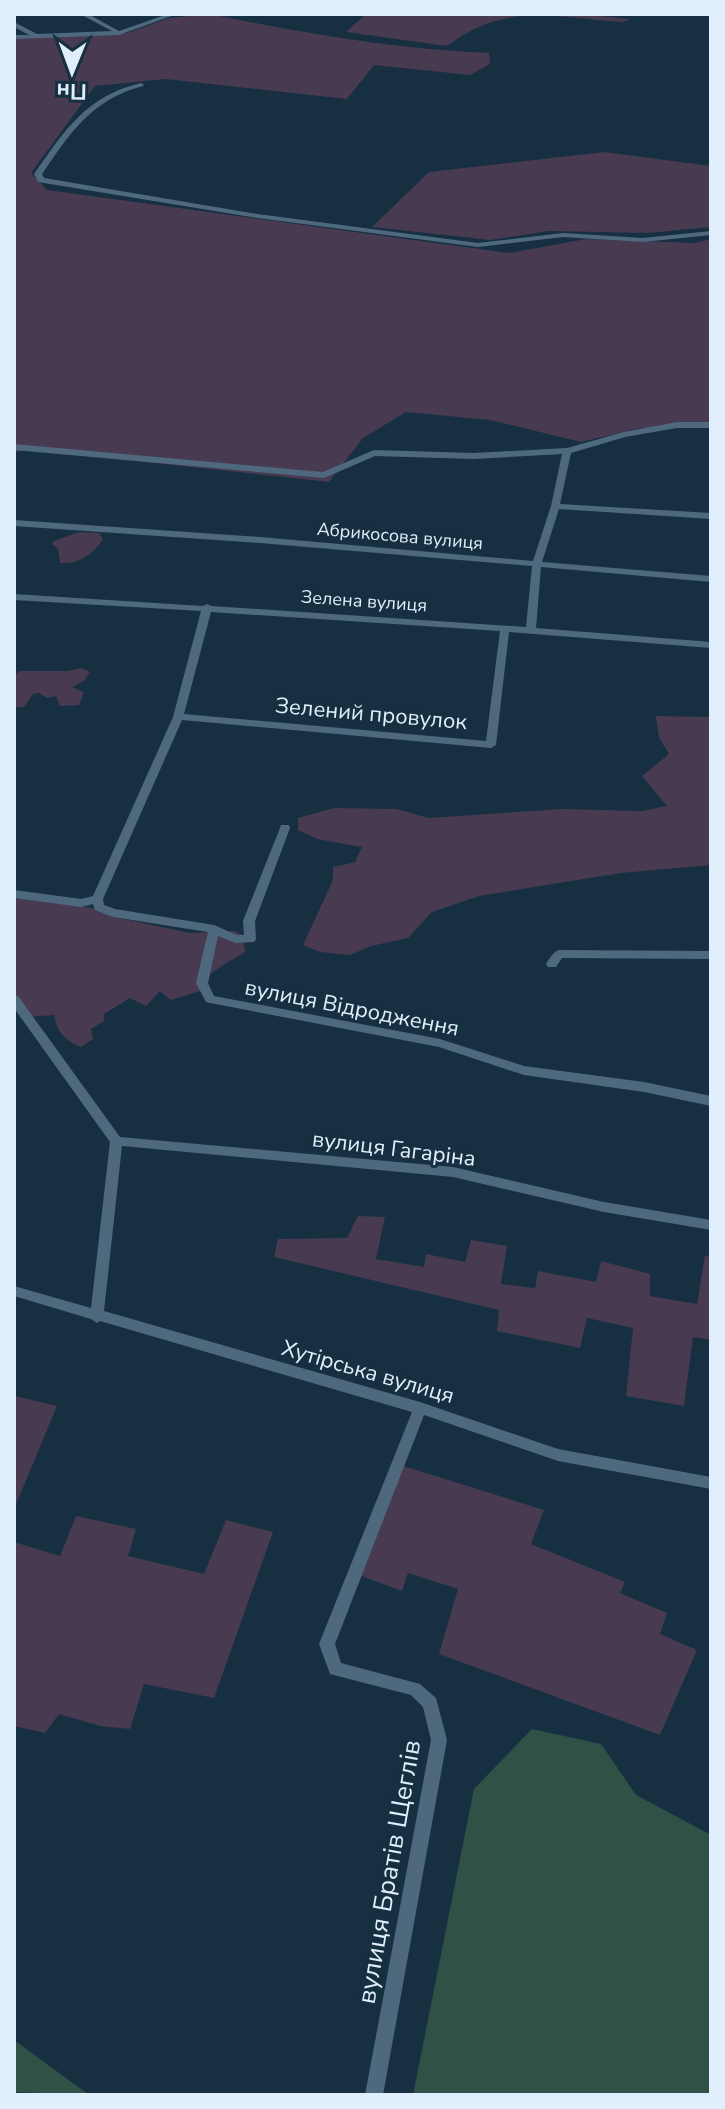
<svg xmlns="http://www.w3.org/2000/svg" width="725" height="2109" font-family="'Nunito Sans',sans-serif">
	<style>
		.green { fill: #473a51 }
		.water { fill: #305146 }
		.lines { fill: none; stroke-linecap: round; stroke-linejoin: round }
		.minor { fill: #4e697d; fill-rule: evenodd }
		.labels { text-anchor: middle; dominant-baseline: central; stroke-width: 6; stroke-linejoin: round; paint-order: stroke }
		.far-street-label { font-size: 18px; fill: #e0effb; stroke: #163042 }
		.street-label { font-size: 22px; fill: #e0effb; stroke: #163042 }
		.near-street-label { font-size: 26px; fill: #e0effb; stroke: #163042 }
	</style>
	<rect width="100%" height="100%" fill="#163042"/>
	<!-- green -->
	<g class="green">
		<path d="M210,14C303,33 394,49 489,53L490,64L470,75L374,65L347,99L165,79L95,86L31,173L47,190L509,253L586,239L695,243L711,239V428L677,425L637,429L581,442L490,420L406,412L363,438L329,482L34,450L14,452V36L127,33L169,18Z"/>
		<path d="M366,14H578L630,19L623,22C554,18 506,1 447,46L346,32Z"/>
		<path d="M604,152L711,166V227L649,233L549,231L490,240L372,227L429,172Z"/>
		<path d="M79,532L99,533L103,539C94,554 78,565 60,563L58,548L52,544L54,541Z"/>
		<path d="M82,668L90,672L84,681L72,687L84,692L79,705L60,706L56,696L47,698L39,693L33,694L24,707H14V677L19,671H67Z"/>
		<path d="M656,716L711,717V865L621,873L479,896L432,912L408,938L371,946L350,955L320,952L303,945L333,880V867L355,862L362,847L317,839L298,830V818L334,808L397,809L429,818L561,809L642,811L667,806L642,776L669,754L659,738Z"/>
		<path d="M14,898L101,909L110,916L190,933L234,931L243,935L245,952C230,962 204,972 200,991L171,1000L160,991L146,1006L130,998L104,1014V1021L91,1029L93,1039L81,1047C64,1039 58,1034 54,1015L24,1017L14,1009Z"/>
		<path d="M358,1216L385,1217L376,1259L424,1267L426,1254L465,1262L471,1240L507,1246L501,1284L535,1288L538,1271L596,1282L601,1261L650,1274V1296L697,1304L705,1255L711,1257V1340L693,1337L684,1406L626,1396L633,1328L587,1318L580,1348L497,1331L499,1310L274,1257L278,1239L347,1238Z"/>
		<path d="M15,1396L57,1406L14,1509V1399Z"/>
		<path d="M397,1464L544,1510L531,1544L625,1582L620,1593L667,1613L660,1634L697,1650L660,1735L439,1654L458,1589L408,1573L402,1591L354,1573Z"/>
		<path d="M76,1516L136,1529L128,1556L204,1574L226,1520L273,1532L214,1698L144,1684L130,1729L100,1726L59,1714L45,1733L14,1726V1542L60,1556Z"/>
	</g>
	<!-- water -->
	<g class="water">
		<path d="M532,1729L601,1744L636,1795L711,1835V2095H413L474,1789Z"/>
		<path d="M14,2040L89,2095L14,2092Z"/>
	</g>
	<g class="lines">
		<!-- minor -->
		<g class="minor">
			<path d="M80,14H88L119,31L168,14H177L119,35L14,39V35H29L14,27V22L37,34L112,31Z"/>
			<path d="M141,83L144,85L143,86C92,99 70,133 42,174L44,178L251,213L478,243L563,233L643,238L711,231V235L643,242L563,237L478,247L251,217L38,182L34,174C65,130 86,96 141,83Z"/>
			<path d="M677,422H711V428H677L625,437L571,453L560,504L711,513V519L559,509L542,562L711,576V582L541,567L536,628L711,642V648L509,632L496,745L491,748L182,720L103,899L104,905L115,909L214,925L237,935H244L243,921L280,828L281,825H289L290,828L255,921L256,939L254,942L236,943L218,936L208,983L214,996L440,1039L524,1066L644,1082L711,1096V1106L644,1092L524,1075L439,1047L210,1003L206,1002L196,983L208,932L113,917L95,910L93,904L81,907L14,898V890L81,899L93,896L173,717L201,611L14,600V594L203,606L207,604L211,606L526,627L532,566L260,543L14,526V520L260,537L533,561L551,506L562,454L474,459L375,456L324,478L14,450V444L323,472L374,450L474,453L567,448L624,432ZM211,612L500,631L486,741L184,714Z"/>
			<path d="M559,950L711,951V959L562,958L556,967H548L546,964C549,959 553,952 559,950Z"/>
			<path d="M14,995L18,996L120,1137L453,1167L604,1202L711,1220V1230L604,1212L453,1177L122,1146L104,1311L420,1402L558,1449L711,1477V1489L558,1461L424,1415L335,1644L341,1663L420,1684L436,1698L447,1740L383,2095H365L431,1740L423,1707L411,1695L330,1674L319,1644L412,1412L100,1321L97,1323L91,1319L14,1296V1286L91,1308L110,1142L14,1008Z"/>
		</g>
	</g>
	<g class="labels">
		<!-- far-street labels -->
		<g class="far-street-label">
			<text transform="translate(400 536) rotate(5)">Абрикосова вулиця</text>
			<text transform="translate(364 601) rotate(4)">Зелена вулиця</text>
		</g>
		<!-- street labels -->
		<g class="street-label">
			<text transform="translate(371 714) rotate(5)">Зелений провулок</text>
			<text transform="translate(352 1008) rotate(11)">вулиця Відродження</text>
			<text transform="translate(394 1149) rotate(7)">вулиця Гагаріна</text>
			<text transform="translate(368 1372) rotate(16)">Хутірська вулиця</text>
		</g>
		<!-- near-street labels -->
		<g class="near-street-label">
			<text transform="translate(389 1872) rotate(-80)">вулиця Братів Щеглів</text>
		</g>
	</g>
	<!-- border -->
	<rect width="725" height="2109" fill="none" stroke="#e0effb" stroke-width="32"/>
	<!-- north arrow -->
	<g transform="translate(72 72) rotate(181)" stroke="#163042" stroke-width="6" paint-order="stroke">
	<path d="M0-6L14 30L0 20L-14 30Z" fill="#e0effb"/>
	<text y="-12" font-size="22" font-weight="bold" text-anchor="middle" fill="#e0effb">Пн</text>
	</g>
</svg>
